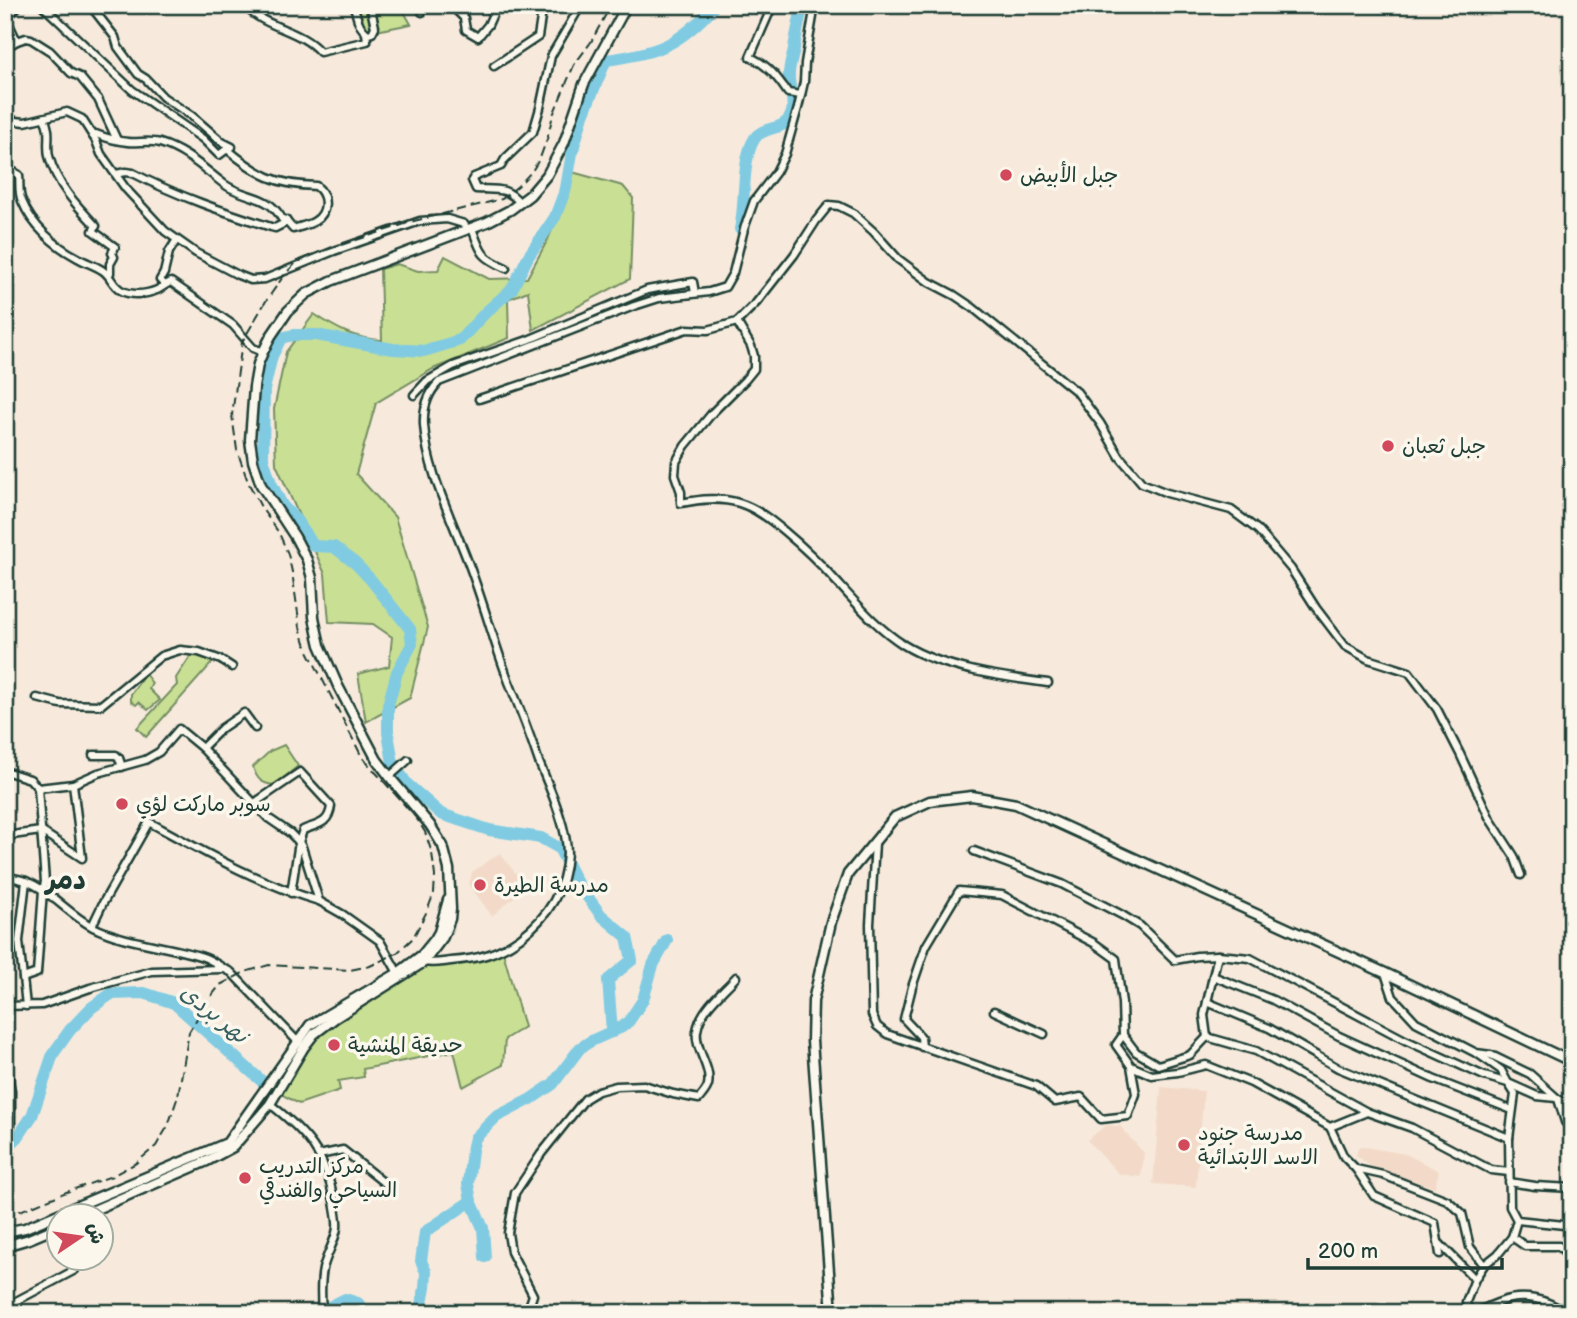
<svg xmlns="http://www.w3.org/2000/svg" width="1577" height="1318" font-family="'Balsamiq Sans','Playpen Sans Arabic',sans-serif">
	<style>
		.built { fill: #f3dac8 }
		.green { fill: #c9df94; stroke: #748e64; stroke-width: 2 }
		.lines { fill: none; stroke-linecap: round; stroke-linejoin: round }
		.river { stroke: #81cbe2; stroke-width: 12 }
		.minor-casing { stroke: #1f3d34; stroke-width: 11 }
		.major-casing { stroke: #1f3d34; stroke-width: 13 }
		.minor { stroke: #fbf7ec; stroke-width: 6 }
		.major { stroke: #fbf7ec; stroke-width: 8 }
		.rail { stroke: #1f3d34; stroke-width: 2; stroke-dasharray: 10 5; stroke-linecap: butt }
		.poi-dot { fill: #d1495b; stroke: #fbf7ec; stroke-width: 2.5 }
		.labels { text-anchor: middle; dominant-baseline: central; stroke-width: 7; stroke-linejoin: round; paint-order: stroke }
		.poi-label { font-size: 21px; fill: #1f3d34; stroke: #fbf7ec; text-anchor: start }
		.water-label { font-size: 23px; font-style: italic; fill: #386060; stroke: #fbf7ec }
		.district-label { font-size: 28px; font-weight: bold; fill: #1f3d34; stroke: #fbf7ec }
	</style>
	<rect width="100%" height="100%" fill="#f7eadc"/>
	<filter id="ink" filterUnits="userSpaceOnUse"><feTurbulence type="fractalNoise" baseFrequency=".0143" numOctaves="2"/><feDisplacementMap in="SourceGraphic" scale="14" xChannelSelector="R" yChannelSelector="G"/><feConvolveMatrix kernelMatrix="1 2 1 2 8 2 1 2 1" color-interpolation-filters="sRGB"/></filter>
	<g filter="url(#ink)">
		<!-- built -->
		<g class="built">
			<path d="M500,853L526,887L492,916L469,885L472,872Z"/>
			<path d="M1161,1087L1204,1091L1196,1187L1153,1184Z"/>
			<path d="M1106,1125L1120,1126L1144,1153L1141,1177L1119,1174L1087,1140Z"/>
			<path d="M1359,1146L1406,1154L1439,1171L1435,1188L1370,1166L1356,1155Z"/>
		</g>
		<!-- green -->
		<g class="green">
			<path d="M356,5H400L411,24L366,33L356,10Z"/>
			<path d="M572,172L623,186L633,198L630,279L533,330L528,291L508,299L509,338L433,369L376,403L356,474L395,517L428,627L410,698L366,722L358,674L389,666L392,637L373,624L329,622L325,574L276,464L274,409L286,352L314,314C337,329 354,339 382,340L380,269L397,264L418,271L438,270L445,256L489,279L527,278L548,239L569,192Z"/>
			<path d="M192,654L204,657L212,663L146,737L137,728L177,685L176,678Z"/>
			<path d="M145,674L152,683L149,689L160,700L148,710L139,702L136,705L131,701V694Z"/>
			<path d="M284,745L298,766L275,785C262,784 257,780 253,767L270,751Z"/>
			<path d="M503,952L524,1027L505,1039L503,1065L463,1087L454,1051L363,1069L364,1077L338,1081L340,1090L299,1104L279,1093L316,1035L415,970L430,965L480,961Z"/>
		</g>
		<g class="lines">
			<!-- river -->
			<g class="river">
				<path d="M740,229C746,204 741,158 755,138C764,125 787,132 792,112C795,99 788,87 789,74C789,65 793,57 794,48C796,34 800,20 802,5"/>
				<path d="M612,1032L608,980L632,960L627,937L601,915L577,883L559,848L541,838L489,830L441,814L407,784L393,763L388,733V705L397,672L412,644L410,629L371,580L356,564L334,547L314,546L297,521L282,505L271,483L263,458L264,390L272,356L281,338L293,335H316L393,349L424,351L460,340L485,313L512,289L528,257L555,217L566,188L572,153L583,115L606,60C658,53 680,45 715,5"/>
				<path d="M5,1149L18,1137L32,1116L53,1054L70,1030L91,1008L111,994L144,993L174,1003L265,1084"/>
				<path d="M485,1257L483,1228L471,1201L468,1184L472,1150L475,1138L496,1117L531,1099L553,1084L580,1048L591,1041L622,1027L629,1021L643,1000L653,965L667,940"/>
				<path d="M327,1308L345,1299L358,1303L365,1313"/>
				<path d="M420,1313L425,1288L426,1272L421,1261L425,1232L471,1201"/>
			</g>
			<!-- minor casing -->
			<g class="minor-casing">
				<g id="minor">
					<path d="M42,5L132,90L203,139L219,155L227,149C258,175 276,185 316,186C328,195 328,213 315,221C309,225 299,227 293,229L287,222L275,228L271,227C224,212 177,196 133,173L126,172L116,174"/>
					<path d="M90,5L115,37L118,47L138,74L146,79L163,97L192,116L222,142L232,147L227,149"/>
					<path d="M244,5C264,28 300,29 320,52L367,41L366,33"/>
					<path d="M354,5C356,15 359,30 369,34L372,33L375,27L370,5"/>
					<path d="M420,5L422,12"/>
					<path d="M451,5L464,18L466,30L478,37L488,25L497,5"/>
					<path d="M771,9L750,57C768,65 778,78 788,93L801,95"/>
					<path d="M17,41L26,38L31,39L50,51L71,73L80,77L98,99L117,140"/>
					<path d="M5,48L17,41L9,24L8,17L19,5"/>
					<path d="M494,66L538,37L543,5"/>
					<path d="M44,118C52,133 46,141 49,156C56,184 77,206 96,226L93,231L115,247L112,253L114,257L110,264V273L108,274"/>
					<path d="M5,120L25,122L67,112L82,119L96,141L101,154L126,189L165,231L196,253L238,275L251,280L265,279L334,251L420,221L447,219L464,224L467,229"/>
					<path d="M93,136L96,134C106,138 117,141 128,142C138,143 150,140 160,143C186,151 203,168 224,184C244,199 268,193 282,219L286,220L287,222"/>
					<path d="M5,183C6,178 9,174 14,172L19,175C20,184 18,192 22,201C32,226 55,246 78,258C86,263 95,265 102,270C109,274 111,281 116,286C125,297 145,295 157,290C161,288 166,284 171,282L233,325L253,348L263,352"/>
					<path d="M5,194V197"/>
					<path d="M520,203C506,186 496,190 476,189L472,180L474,177L501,166L505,159L533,132L540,108L551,56L581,5"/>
					<path d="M472,228C481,253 481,257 506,268"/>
					<path d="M165,285L160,280L164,273L169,252L176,241"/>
					<path d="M737,322L751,346L754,356V369L745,380L713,412L685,446L676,462L675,475L681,492V503C701,499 720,497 739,503C756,508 771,520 784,531C802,546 819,562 834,579C856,603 877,628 904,645C943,669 1003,677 1048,683"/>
					<path d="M414,395L427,381L453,366L528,340L647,290L693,282L695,293"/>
					<path d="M479,399L687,329L708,330L737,322L757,302L794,255L816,221L829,205L839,206L853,213L874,232L898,259L929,282L954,295L972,307L1077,392L1100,423L1120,457L1142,483L1167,493L1231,510L1258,530L1291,569L1316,608L1345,646L1368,659L1409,672L1437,709L1460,754L1490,819L1514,856L1521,875"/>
					<path d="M37,698L60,704L101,705L161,656L180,650L199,652L221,660L232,667"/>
					<path d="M202,748L222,728L244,713L255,728"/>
					<path d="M93,755H116L119,758L122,767"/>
					<path d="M5,771L30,779L38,788L73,784L98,773L145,760L159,752L179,729L202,748L268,818L290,833L299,842L302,847L319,901L342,914L380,941L398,973"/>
					<path d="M389,777L408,760"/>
					<path d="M253,804L300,772L331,806C329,824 318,824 303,830L299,842L291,893"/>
					<path d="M5,836L41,831L82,858L73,784"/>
					<path d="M875,843L870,924L872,1015L877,1026L887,1034L1036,1086L1055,1102L1081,1097L1101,1119L1128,1116L1136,1094L1131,1066L1116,1045L1123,1035"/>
					<path d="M974,851L1062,884L1122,915L1140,926L1175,960L1197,956L1218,955L1250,958L1405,1040L1484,1076L1508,1083L1515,1094L1509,1138L1510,1207L1517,1220L1564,1225L1572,1229"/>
					<path d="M5,876C12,878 20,879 26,881C51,891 69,915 93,927C128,944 166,945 203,957C213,960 221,968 231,972L299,1043"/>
					<path d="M92,926L103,903L149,822C204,852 258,883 319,901"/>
					<path d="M424,962C433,964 442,962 451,961C477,959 498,954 520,938C549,916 565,890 567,853C567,826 549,787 539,762C530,735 520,709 509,682C494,643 483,601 468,562C452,519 427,471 424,425C423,409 428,393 439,382L634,306L659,298L709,292L725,287L733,273L744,229L754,201L776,172L785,154L798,108L804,82L805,63L815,5"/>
					<path d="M1385,973L1393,997L1416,1022L1476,1053L1491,1055L1530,1074L1558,1099L1572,1105"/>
					<path d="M1213,976L1273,1000L1339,1036L1433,1079L1512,1110"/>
					<path d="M23,978L37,973L43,890L45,882L38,788"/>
					<path d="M1207,1002L1269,1028L1338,1068L1509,1138"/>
					<path d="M5,1006L42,1005L90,988L152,971L222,969"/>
					<path d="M26,1006L19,941L26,881"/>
					<path d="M994,1011L1044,1034"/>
					<path d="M1207,1037L1256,1051L1367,1112L1412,1128L1491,1170L1509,1172"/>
					<path d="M922,1047L921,1037L904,1019L912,987L926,946L959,891L1002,895L1094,943L1116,959L1122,1003L1123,1035L1136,1052L1158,1065L1190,1055L1207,1037L1204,1015L1218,955"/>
					<path d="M1478,1054L1501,1070L1508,1083L1537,1096L1556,1098"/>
					<path d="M5,1057L11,1091V1125"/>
					<path d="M1131,1066L1152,1075L1178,1072L1206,1065L1251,1083L1330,1127L1367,1112"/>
					<path d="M1558,1099L1565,1122L1572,1128"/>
					<path d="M270,1104C306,1132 326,1154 334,1201C335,1209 338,1220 337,1228C335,1242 326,1255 323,1269C320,1283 321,1299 322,1313"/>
					<path d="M1330,1127L1344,1157L1356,1169L1374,1196L1435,1223L1440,1254"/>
					<path d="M319,1155L343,1150L383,1182"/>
					<path d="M1356,1169L1383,1175L1447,1200L1462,1213L1470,1247L1484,1265"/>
					<path d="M1509,1182L1535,1186L1572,1188"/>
					<path d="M1512,1237L1525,1246H1559L1572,1259"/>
					<path d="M1439,1243L1475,1279"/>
					<path d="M5,1307L75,1270"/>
					<path d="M527,1313L533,1295L511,1252L508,1233L515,1193L541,1154L585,1099L598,1091L616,1086L644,1085L673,1094L699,1099C702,1095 707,1090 708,1085C712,1067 694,1049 697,1031C700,1009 722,993 736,977"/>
					<path d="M1469,1313L1466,1302L1475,1279L1484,1265L1498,1254L1512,1237L1517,1220"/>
					<path d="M1473,1313C1482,1310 1491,1305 1500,1302C1523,1293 1547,1299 1566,1313"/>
				</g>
			</g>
			<!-- major casing -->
			<g class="major-casing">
				<g id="major">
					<path d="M80,1216L207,1161L233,1147L270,1104L304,1047L314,1034L335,1018L424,962L443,937L450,919L451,909L449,869L443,846L430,825L393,781L377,760L338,686L320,645L317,632L314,617L312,578L307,560L295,537L261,485L253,461L250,440L254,387L258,364L263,352L271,336L288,311L306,294L331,281L487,222L510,210L530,195L547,175L564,143L584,84L627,5"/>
					<path d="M5,1232L25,1228L227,1143L310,1025L398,973L422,955L435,939L439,932L448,900"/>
					<path d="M5,1246L29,1239L60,1226"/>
					<path d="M832,1313L812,1041L813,1001L831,922L848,874L895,817L930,801L972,796L1016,804L1385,973L1572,1062"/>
				</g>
			</g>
			<!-- minor -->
			<use href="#minor" class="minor"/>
			<!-- major -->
			<use href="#major" class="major"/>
			<!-- rail -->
			<path class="rail" d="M5,1217L69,1191L112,1176L136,1163L156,1146L168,1126L178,1096L189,1032L206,1003L220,985L245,972L269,965L350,970L370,966L397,953L413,938L427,911L434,893L435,876L432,853L425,832L417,819L362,757L307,649L300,627L292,572L288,554L279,533L262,509L248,482L237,450L232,415L242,342L266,301L285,274L296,263L317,253L414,221L502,199L519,185L532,171L540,158L547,139L553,115L574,65L591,42L611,5"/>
		</g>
	</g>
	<!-- markers -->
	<g class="poi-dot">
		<circle cx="1006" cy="175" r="7"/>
		<circle cx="1388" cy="446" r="7"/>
		<circle cx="122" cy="804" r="7"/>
		<circle cx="480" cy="885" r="7"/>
		<circle cx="334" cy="1045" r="7"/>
		<circle cx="1184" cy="1145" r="7"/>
		<circle cx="245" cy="1178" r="7"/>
	</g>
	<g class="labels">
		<!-- poi labels -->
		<g class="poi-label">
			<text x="1020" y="175">جبل الأبيض</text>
			<text x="1402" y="446">جبل ثعبان</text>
			<text x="136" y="804">سوبر ماركت لؤي</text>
			<text x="494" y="885">مدرسة الطيرة</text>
			<text x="348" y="1045">حديقة المنشية</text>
			<text x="1198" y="1133">مدرسة جنود<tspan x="1198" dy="24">الاسد الابتدائية</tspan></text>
			<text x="259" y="1166">مركز التدريب<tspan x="259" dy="24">السياحي والفندقي</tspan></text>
		</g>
		<!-- water labels -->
		<g class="water-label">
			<text transform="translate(214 1014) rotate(39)">نهر بردى</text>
		</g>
		<!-- district labels -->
		<g class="district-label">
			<text x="66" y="880">دمر</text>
		</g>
	</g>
	<!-- margin -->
	<rect width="1577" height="1318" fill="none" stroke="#fbf7ec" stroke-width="28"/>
	<rect x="14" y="14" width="1549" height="1290" fill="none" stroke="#1f3d34" stroke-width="2.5" filter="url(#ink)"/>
	<!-- north arrow -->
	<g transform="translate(80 1237) rotate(77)"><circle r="33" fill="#fbf7ec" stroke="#a3ada2" stroke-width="2"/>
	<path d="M0-5L12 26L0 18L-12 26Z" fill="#d1495b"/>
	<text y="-10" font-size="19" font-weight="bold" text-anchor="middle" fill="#1f3d34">ش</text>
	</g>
	<!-- scale -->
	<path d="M1308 1258v10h194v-10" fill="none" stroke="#1f3d34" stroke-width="3.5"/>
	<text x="1318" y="1258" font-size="21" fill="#1f3d34" stroke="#fbf7ec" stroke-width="5" paint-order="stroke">200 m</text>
</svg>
